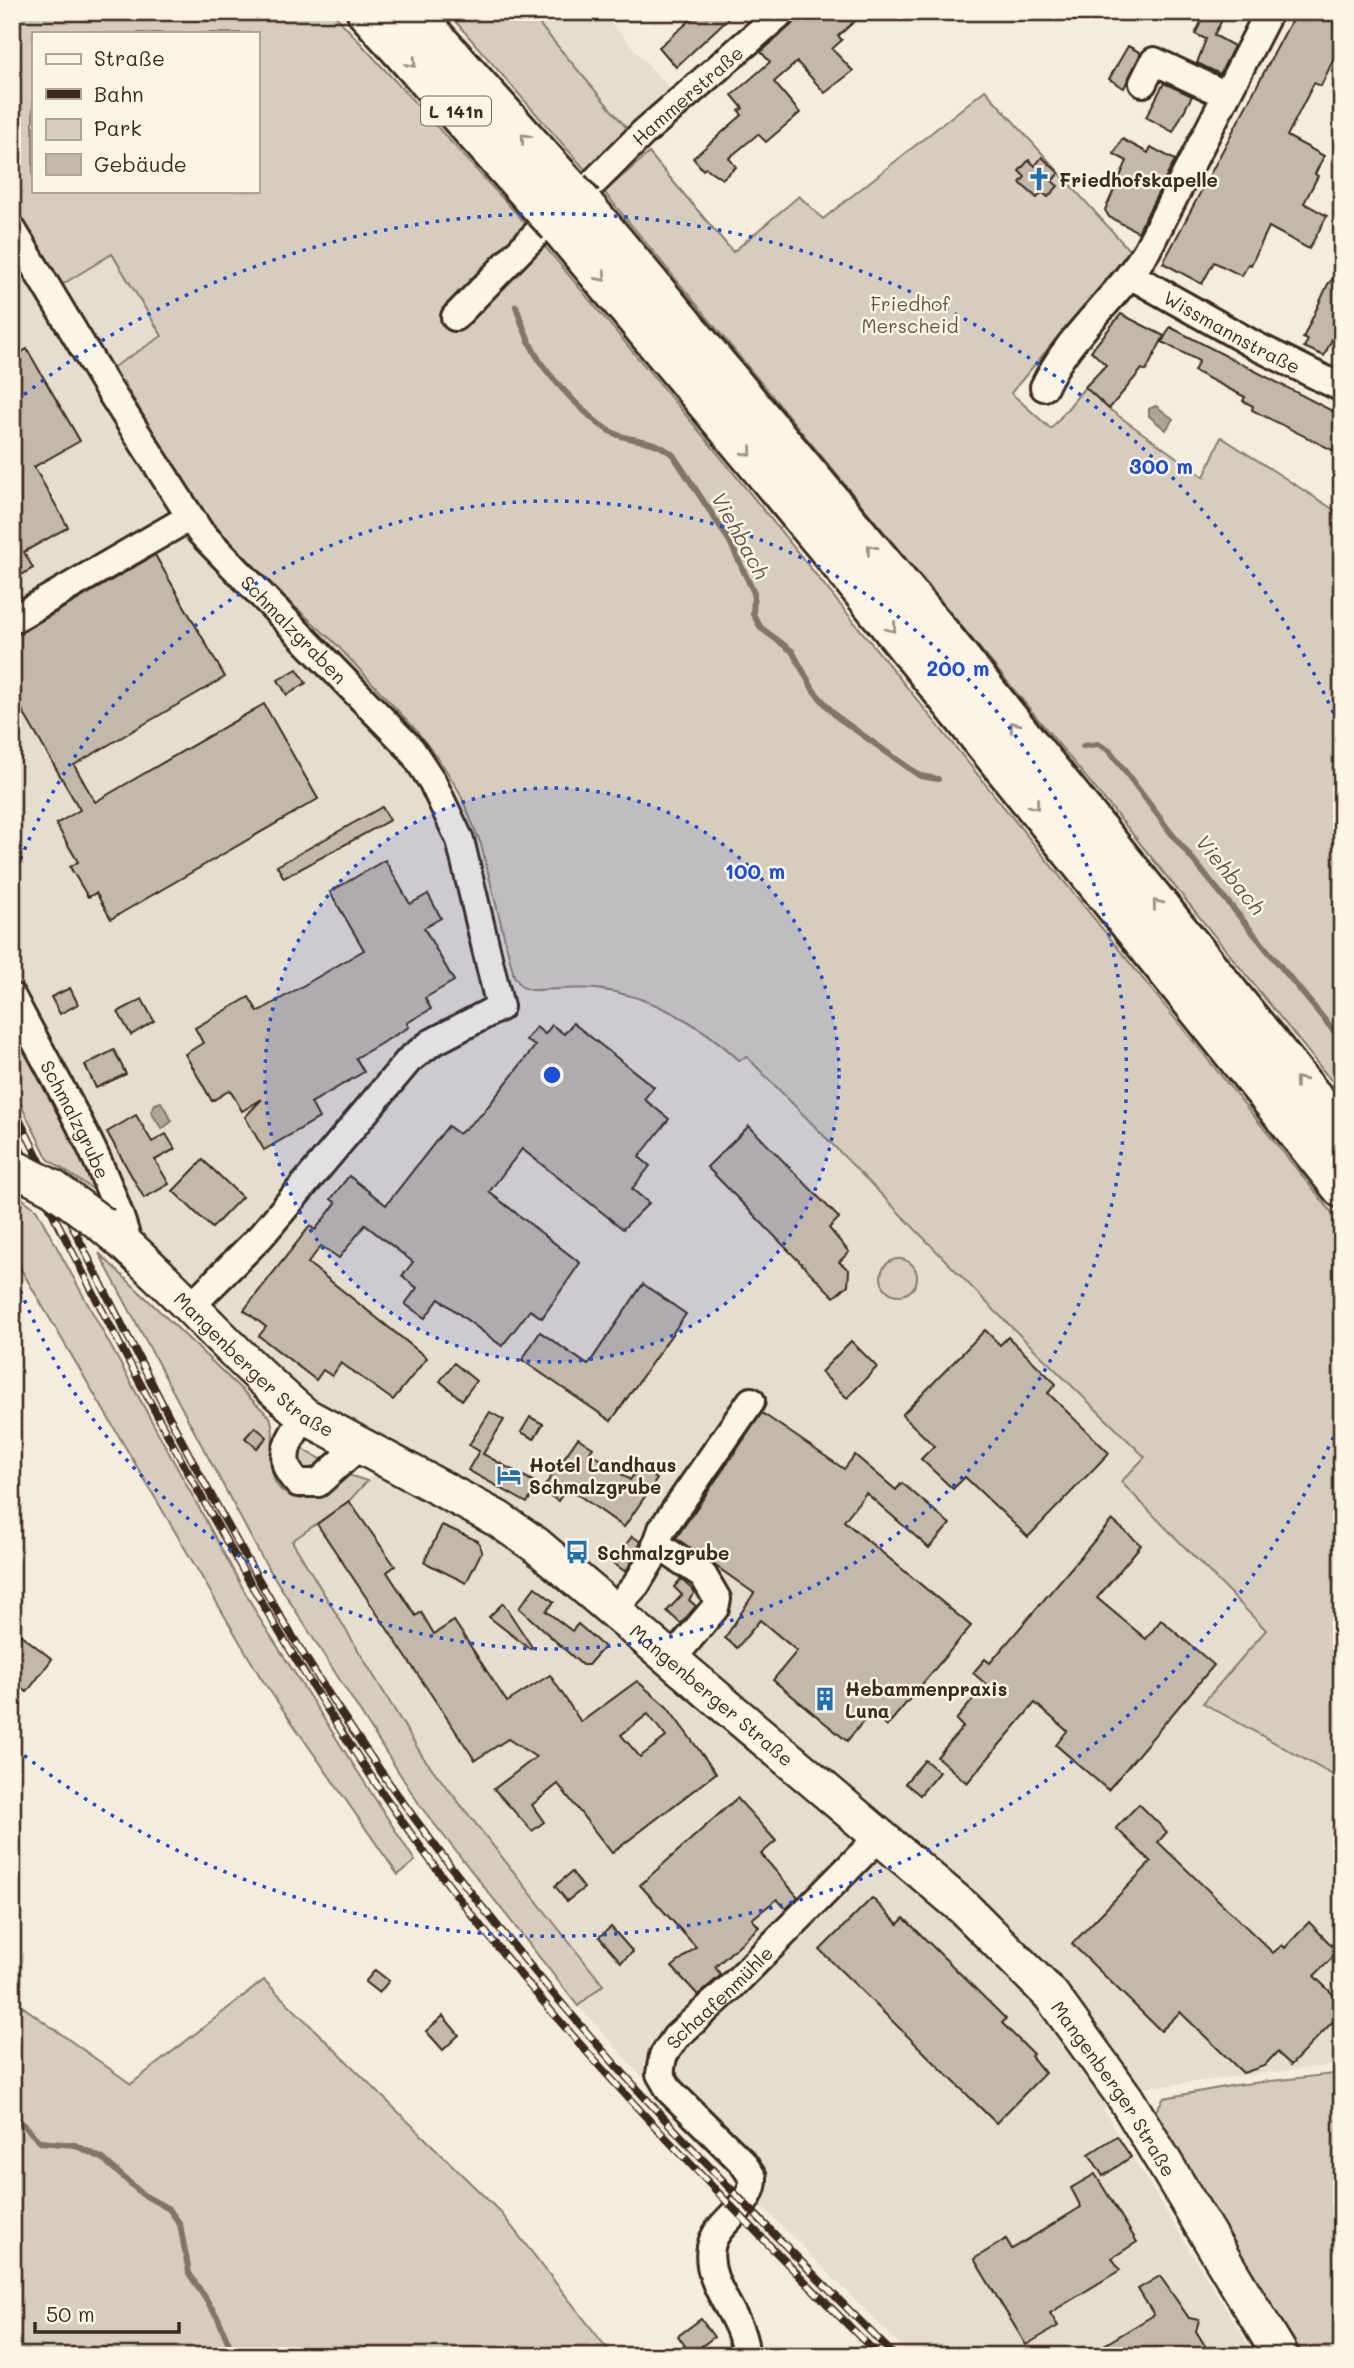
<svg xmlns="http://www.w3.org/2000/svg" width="1354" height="2368" font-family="Mali,sans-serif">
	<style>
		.built { fill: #e5ddce }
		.green { fill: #d6cdbd; stroke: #887c6e; stroke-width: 2; fill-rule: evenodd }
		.water { fill: #b0a596; stroke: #817466; stroke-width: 2 }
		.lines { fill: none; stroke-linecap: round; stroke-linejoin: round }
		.stream { stroke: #817466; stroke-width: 6 }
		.building { fill: #c3b9aa; stroke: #3b2a1e; stroke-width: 2; fill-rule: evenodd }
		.minor-casing { stroke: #3b2a1e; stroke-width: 32 }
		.major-casing { stroke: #3b2a1e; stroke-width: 40 }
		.highway-casing { stroke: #3b2a1e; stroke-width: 44 }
		.minor { stroke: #fcf5e5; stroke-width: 26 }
		.major { stroke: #fcf5e5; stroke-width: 35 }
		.highway { stroke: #fcf5e5; stroke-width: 38 }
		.rail-casing { stroke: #3b2a1e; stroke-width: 8 }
		.rail { stroke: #fcf5e5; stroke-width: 5; stroke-dasharray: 16; stroke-linecap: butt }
		.major-bridge-casing { stroke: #3b2a1e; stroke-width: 40; stroke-linecap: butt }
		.highway-bridge-casing { stroke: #3b2a1e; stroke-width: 44; stroke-linecap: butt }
		.major-bridge { stroke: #fcf5e5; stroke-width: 35 }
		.highway-bridge { stroke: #fcf5e5; stroke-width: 38 }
		.oneway { stroke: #9c9082 }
		.ring { fill: none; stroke: #1d4ed8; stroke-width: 3.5; stroke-dasharray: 3.5 7 }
		.labels { text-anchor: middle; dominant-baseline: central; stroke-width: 5; stroke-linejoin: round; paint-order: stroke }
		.shield { fill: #fcf5e5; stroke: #75675a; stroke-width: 2 }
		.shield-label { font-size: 18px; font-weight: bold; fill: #3b2a1e }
		.street-label { font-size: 19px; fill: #3b2a1e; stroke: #fcf5e5 }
		.poi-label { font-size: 19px; font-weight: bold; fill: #3b2a1e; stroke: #fcf5e5; text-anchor: start }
		.park-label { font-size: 19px; fill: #625346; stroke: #fcf5e5 }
		.water-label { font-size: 21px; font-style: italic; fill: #645548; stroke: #fcf5e5 }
		.centre { fill: #1d4ed8; stroke: #fcf5e5; stroke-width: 3.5 }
		.ring-label { font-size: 21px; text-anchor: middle; font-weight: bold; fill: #1d4ed8; stroke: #fcf5e5; stroke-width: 5; stroke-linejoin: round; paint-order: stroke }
	</style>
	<rect width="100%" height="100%" fill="#f4eddd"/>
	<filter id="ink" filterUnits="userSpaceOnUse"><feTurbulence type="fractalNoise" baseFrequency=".0143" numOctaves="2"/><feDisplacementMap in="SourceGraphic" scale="14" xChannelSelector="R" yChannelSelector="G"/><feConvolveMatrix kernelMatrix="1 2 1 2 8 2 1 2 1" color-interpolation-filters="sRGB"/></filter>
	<g filter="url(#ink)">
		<!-- built -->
		<g class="built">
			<path d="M529,12H601L671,90L627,128Z"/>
			<path d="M12,215L58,287L112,253L162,337L109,369L122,381L197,507L281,594L335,643L414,728L442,764L459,791L481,844L510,969L531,990L595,989L646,1002L701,1027L739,1060L747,1057L995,1311L1145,1457L1122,1482L1266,1630L1203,1703L1342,1780V2064L1136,2089L1103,2109L1255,2356H911L737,2181L578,2006L603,1985L423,1757L292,1541L349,1501L393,1450L296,1391L230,1324L180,1266L132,1232L47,1040L12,974Z"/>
		</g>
		<!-- green -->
		<g class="green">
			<path d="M12,12H332L527,225L715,450L1342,1225V1780L1203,1703L1266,1630L1121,1482L1145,1457L995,1311L747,1057L739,1060C701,1024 650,995 596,989C575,987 552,990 531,990L522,987L514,976L481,844L459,791L442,764L414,728L335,643L281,594L197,507L123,381L117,384L109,370L162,336L112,254L58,287L12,215ZM33,33H257V191H33Z"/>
			<path d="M447,12H529L630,132L588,173Z"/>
			<path d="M985,90L1130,251L1011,393L1051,429L1085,387L1109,409L1204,477L1221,437L1342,515V1094L1122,821L604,192L649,153L733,252L799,196L823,219Z"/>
			<path d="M12,1014L107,1199L48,1159L12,1087Z"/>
			<path d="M12,1191L36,1209L258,1616L415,1861L398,1875L261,1678L12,1254Z"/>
			<path d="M99,1253L270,1417C281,1446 254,1490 301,1499L325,1491L346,1474L367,1481L349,1501L292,1541L423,1757L603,1985L578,2006L421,1807L262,1558Z"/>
			<circle cx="899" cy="1277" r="18"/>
			<path d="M301,1448L323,1460L321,1469L304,1475L295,1455Z"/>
			<path d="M264,1980L501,2213L613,2356H12V1999L131,2084Z"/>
			<path d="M1342,2073V2356H1304L1153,2115L1164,2098L1236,2085Z"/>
		</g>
		<!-- water -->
		<g class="water">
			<path d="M1156,406L1173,419L1166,430L1149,416V409Z"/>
			<path d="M161,1102L172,1121L162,1129L151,1112L155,1104Z"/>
		</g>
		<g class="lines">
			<!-- stream -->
			<g class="stream">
				<path d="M516,306C532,356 542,369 579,406C591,417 602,429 618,435C640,443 653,438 673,455L729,540L754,593L753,614L761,628L792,651L814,691L836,716L920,776L938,779"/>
				<path d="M1083,746L1098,744L1110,751L1171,833L1342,1041"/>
				<path d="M12,2113L40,2142L75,2145L103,2159L142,2194L169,2209L180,2224L189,2273L218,2318L234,2356"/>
			</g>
		</g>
		<!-- building -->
		<g class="building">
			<path d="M700,12H735L676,67L659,47Z"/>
			<path d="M806,12H865L838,36L842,40L832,49L853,71L825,93L797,62L774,82L800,113L766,142L758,134L729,158L736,167L722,179L706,168L703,170L693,158L742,115L739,111L743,108L732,95L770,62L761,52Z"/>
			<path d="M1206,12L1222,20L1214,35L1234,46L1220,74L1197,63L1206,39L1195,34Z"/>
			<path d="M1296,12H1323L1342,21V41L1321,86L1314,83L1287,136L1324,156L1315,174L1318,176L1304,203L1327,216L1309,249L1269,227L1251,265L1248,264L1242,276L1214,262L1202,284L1163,263Z"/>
			<path d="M1128,46L1141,53L1124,88L1109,79Z"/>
			<path d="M1164,83L1192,96L1173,132L1146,117Z"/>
			<path d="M1122,139L1148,153L1151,147L1175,160L1138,232L1109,217L1105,210L1127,161L1114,154Z"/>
			<path d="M1042,157L1059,173L1052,181L1058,186L1048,197L1042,192L1037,198L1020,183L1025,177L1019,171L1029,160L1035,166Z"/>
			<path d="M1342,268V352L1334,335L1324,356L1304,347L1308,340L1303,338L1328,284Z"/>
			<path d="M1121,314L1164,336L1146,371L1142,369L1109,409L1085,387L1106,365L1091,351Z"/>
			<path d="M1170,327L1342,416V455L1252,410L1253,406L1243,401L1245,397L1194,371L1199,361L1162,342Z"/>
			<path d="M27,349L80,441L34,467L68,527L24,552L33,568L12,580V358Z"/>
			<path d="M155,555L225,677L74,765L95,802L264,704L318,799L111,919L96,893L88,897L70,867L78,862L56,824L80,810L12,693V638Z"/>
			<path d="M297,669L306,683L287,695L278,680Z"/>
			<path d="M382,807L390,820L284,878L277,866Z"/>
			<path d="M385,860L410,904L428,894L441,918L424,928L454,981L425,998L431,1009L407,1023L409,1027L356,1058L364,1072L311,1103L319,1118L264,1150L245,1117L262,1099L242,1111L230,1090L212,1101L185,1054L203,1043L195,1028L249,997L258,1012L364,950L330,892Z"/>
			<path d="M70,988L78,1004L60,1014L51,997Z"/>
			<path d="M142,999L154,1021L131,1035L118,1012Z"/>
			<path d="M573,1023L654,1087L644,1099L669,1119L639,1157L650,1166L632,1189L649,1203L623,1229L522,1149L489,1192L580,1263L542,1318L530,1310L502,1346L439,1299L425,1318L405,1304L417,1288L402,1276L413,1262L365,1225L339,1258L321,1246L308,1263L427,1358L393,1400L341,1363L332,1376L323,1370L316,1380L259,1336L266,1327L244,1310L310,1226L315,1230L336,1203L331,1199L349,1176L386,1205L448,1126L459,1134L482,1114L535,1046L526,1040L536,1027L545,1034L552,1025L564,1034Z"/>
			<path d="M114,1050L126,1074L96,1088L85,1065Z"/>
			<path d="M136,1115L152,1142L166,1134L175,1149L155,1160L169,1184L144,1198L107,1132Z"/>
			<path d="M749,1126L839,1218L829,1228L849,1252L839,1262L849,1270L848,1285L834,1297L707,1167Z"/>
			<path d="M203,1160L242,1197L212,1228L173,1191Z"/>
			<path d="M643,1284L686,1314L611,1421L522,1360L540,1332L588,1365Z"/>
			<path d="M985,1330L1000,1345L1008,1337L1056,1384L1048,1393L1109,1453L1028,1537L965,1477L953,1489L921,1459L934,1446L902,1415Z"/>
			<path d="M851,1341L877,1367L847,1398L821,1372Z"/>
			<path d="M454,1363L476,1381L462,1400L440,1381Z"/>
			<path d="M490,1412L504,1420L483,1454L538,1484L527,1503L468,1470L479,1451L469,1445Z"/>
			<path d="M762,1413L844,1469L855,1455L896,1490L902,1483L950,1524L929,1548L866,1493L844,1521L971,1626L887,1726L871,1712L847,1741L773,1680L797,1651L760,1620L737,1648L725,1638L754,1593L676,1538Z"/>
			<path d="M530,1417L543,1424L534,1439L521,1432Z"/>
			<path d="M255,1427L267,1437L257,1448L245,1438Z"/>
			<path d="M578,1438L593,1448L590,1452L630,1480L639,1467L657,1479L624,1527L567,1487L558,1501L542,1490Z"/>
			<path d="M349,1501L395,1566L387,1572L416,1616L421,1612L434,1634L454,1621L507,1702L550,1675L581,1722L637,1681L667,1707L716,1773L612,1853L558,1784L532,1805L544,1822L532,1831L494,1789L536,1757L508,1739L475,1760L317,1524ZM648,1714L666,1737L640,1757L621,1735Z"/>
			<path d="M1112,1520L1141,1545L1097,1598L1146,1639L1161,1620L1214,1665L1108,1790L1056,1745L1067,1731L1035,1703L967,1783L937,1757L963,1727L956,1720L986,1684L973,1673L985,1659L990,1663Z"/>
			<path d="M442,1525L478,1541L482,1551L466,1583L424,1562Z"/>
			<path d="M632,1536L641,1542L626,1572L613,1563Z"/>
			<path d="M681,1579L695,1592L689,1600L696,1606L681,1624L667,1611L682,1595L674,1587Z"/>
			<path d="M535,1587L554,1602L546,1611L572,1631L578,1624L604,1647L588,1665H582L519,1608Z"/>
			<path d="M503,1603L532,1647L530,1649L489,1617Z"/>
			<path d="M12,1628L52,1659L27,1692L12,1681Z"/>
			<path d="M925,1760L939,1772L920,1795L905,1783Z"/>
			<path d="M737,1798L776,1841L761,1854L798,1897L786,1909L777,1899L752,1919L759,1927L715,1967L721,1975L698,1995L672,1967L696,1947L640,1885Z"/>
			<path d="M1139,1804L1167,1832L1158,1842L1273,1953L1282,1945L1285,1948L1309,1922L1338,1952L1314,1976L1342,2003V2012L1291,2065L1277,2052L1264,2066L1243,2073L1180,2012L1161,2031L1072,1944L1151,1862L1116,1828Z"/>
			<path d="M572,1872L584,1888L567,1901L555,1886Z"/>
			<path d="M872,1898L898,1924L904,1918L1006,2019L1002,2023L1033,2054L1031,2056L1045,2073L996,2123L820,1950Z"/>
			<path d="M611,1927L633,1952L621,1962L599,1937Z"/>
			<path d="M375,1970L389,1981L379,1993L365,1982Z"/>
			<path d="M443,2016L459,2035L443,2050L426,2031Z"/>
			<path d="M1117,2136L1131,2157L1103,2176L1089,2154Z"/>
			<path d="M1095,2174L1137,2242L1112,2258L1120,2270L1050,2313L1058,2326L1026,2345L974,2259L1006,2239L1012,2249L1081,2207L1071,2188Z"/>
			<path d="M1160,2276L1189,2318L1199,2320L1196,2331L1207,2349L1195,2356H1086L1154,2315L1138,2289Z"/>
			<path d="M701,2319L714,2337L691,2354L678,2336Z"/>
		</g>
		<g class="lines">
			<!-- minor casing -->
			<g class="minor-casing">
				<g id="minor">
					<path d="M1143,83L1154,61L1226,95"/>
					<path id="s1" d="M595,181L643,133L782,12"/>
					<path id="s2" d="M12,229L104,382L200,532L411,749L432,781L460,840L500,1007L431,1043L409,1060L261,1236L191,1306"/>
					<path id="s3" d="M1130,275L1256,346L1342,388"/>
					<path d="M455,317L535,235"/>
					<path d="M1044,387C1068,335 1117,299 1147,250L1269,12"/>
					<path d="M12,620L190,517"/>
					<path id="s4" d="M12,997C54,1079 105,1158 129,1246"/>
					<path d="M305,1416C290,1438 273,1460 298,1483H318L358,1447"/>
					<path d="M656,1544L703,1575L717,1599L715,1608L672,1659"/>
					<path d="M614,1610L636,1585L651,1560L662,1529L751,1401"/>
					<path id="s5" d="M745,2356C746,2318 704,2287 711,2247C716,2220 754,2207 753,2178L743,2163L670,2091L660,2074L663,2056L676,2037L730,1988L880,1836"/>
				</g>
			</g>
			<!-- major casing -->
			<g class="major-casing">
				<g id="major">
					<path id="s6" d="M103,1225C174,1284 233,1356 305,1416L498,1519L536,1545L964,1908L1051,1995L1126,2099L1281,2356"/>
				</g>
			</g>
			<!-- highway casing -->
			<g class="highway-casing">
				<g id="highway">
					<path d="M367,12L544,210"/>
					<path d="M412,12L570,189"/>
					<path d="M583,204L921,610L1342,1134"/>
					<path d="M558,225L830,551L1342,1188"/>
				</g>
			</g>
			<!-- minor -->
			<use href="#minor" class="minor"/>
			<!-- major -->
			<use href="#major" class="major"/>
			<!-- highway -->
			<use href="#highway" class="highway"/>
			<!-- rail casing -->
			<g class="rail-casing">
				<g id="rail">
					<path d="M12,1105C122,1324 227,1548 366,1750C522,1977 701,2163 895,2356"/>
					<path d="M12,1133C138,1382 262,1630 427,1856C561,2038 720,2196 879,2356"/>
				</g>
			</g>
			<!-- rail -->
			<use href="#rail" class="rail"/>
			<!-- major-bridge casing -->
			<g class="major-bridge-casing">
				<path id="major-bridge" d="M12,1167L53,1188L103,1225"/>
			</g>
			<!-- highway-bridge casing -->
			<g class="highway-bridge-casing">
				<g id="highway-bridge">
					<path d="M570,189L583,204"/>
					<path d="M544,210L558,225"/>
				</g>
			</g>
			<!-- major-bridge -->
			<use href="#major-bridge" class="major-bridge"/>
			<!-- highway-bridge -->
			<use href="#highway-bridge" class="highway-bridge"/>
		</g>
		<!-- one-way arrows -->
		<defs><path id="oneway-chevron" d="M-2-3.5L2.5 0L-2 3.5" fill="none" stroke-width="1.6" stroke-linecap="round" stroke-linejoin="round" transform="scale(1.75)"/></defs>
		<g class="oneway">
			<use href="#oneway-chevron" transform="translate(412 63) rotate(48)"/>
			<use href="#oneway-chevron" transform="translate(525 138) rotate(-131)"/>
			<use href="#oneway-chevron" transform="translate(602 277) rotate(49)"/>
			<use href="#oneway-chevron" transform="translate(748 452) rotate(51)"/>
			<use href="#oneway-chevron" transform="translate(871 549) rotate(-129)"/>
			<use href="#oneway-chevron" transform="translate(892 628) rotate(51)"/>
			<use href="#oneway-chevron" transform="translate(1014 726) rotate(-129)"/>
			<use href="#oneway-chevron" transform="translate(1035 805) rotate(51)"/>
			<use href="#oneway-chevron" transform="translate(1157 904) rotate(-129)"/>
			<use href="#oneway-chevron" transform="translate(1299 1081) rotate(-129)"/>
		</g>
	</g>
	<!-- distance rings -->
	<circle cx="552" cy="1075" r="287" fill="#1d4ed8" fill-opacity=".12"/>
	<g class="ring">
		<circle cx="552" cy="1075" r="287"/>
		<path d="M13 879A574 574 0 1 1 13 1271"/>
		<path d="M1342 1418A861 861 0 0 1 16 1749M16 401A861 861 0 0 1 1342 732"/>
	</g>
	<!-- icons -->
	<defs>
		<g id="church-bare" transform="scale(1.89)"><path d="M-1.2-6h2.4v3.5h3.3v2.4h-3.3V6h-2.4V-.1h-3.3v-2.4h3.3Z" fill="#1f6fb2" stroke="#fcf5e5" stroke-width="2.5" paint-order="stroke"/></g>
		<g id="hotel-bare" transform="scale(1.89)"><path d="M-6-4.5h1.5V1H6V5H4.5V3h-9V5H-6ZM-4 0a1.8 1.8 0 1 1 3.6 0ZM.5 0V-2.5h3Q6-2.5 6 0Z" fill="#1f6fb2" stroke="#fcf5e5" stroke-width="2.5" paint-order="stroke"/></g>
		<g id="bus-bare" transform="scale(1.89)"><path d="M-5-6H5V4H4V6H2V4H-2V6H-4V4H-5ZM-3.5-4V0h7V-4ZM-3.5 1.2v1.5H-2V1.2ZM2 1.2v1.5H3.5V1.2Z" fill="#1f6fb2" stroke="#fcf5e5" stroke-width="2.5" paint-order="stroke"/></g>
		<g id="building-bare" transform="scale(1.89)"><path d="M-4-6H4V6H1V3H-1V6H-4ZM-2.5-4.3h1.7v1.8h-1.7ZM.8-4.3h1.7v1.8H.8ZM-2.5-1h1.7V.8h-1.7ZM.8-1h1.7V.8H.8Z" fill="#1f6fb2" stroke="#fcf5e5" stroke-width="2.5" paint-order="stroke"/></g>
	</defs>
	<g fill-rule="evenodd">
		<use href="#church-bare" x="1039" y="179"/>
		<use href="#hotel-bare" x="509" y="1475"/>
		<use href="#bus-bare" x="577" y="1552"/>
		<use href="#building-bare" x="825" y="1699"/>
	</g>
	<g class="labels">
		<!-- shield labels -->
		<rect class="shield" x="421" y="96.5" width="70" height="29" rx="5"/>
		<g class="shield-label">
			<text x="456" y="111">L 141n</text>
		</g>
		<!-- street labels -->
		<g class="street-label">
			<text stroke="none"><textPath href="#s1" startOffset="126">Hammerstraße</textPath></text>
			<text stroke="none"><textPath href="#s3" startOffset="117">Wissmannstraße</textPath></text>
			<text stroke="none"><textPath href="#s2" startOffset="492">Schmalzgraben</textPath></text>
			<text stroke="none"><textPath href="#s4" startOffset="138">Schmalzgrube</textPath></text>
			<text stroke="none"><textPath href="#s6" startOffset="206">Mangenberger Straße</textPath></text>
			<text stroke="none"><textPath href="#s6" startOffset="774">Mangenberger Straße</textPath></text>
			<text stroke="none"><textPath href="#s5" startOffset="439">Schaafenmühle</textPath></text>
			<text stroke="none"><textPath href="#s6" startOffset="1340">Mangenberger Straße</textPath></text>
		</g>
		<!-- poi labels -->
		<g class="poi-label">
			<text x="1059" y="179">Friedhofskapelle</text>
			<text x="529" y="1464">Hotel Landhaus<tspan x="529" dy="22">Schmalzgrube</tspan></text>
			<text x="597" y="1552">Schmalzgrube</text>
			<text x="845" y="1688">Hebammenpraxis<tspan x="845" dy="22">Luna</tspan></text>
		</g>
		<!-- park labels -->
		<g class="park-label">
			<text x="910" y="303">Friedhof<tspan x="910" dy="22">Merscheid</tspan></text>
		</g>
		<!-- water labels -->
		<g class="water-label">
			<text transform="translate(741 535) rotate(61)">Viehbach</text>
			<text transform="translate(1231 874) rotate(51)">Viehbach</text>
		</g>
	</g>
	<circle cx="552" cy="1075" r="10" class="centre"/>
	<g class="ring-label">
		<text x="1161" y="474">300 m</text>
		<text x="958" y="676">200 m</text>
		<text x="755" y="879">100 m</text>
	</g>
	<!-- margin -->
	<rect width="1354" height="2368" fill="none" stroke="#fcf5e5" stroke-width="42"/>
	<rect x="21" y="21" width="1312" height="2326" fill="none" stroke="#3b2a1e" stroke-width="2.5" filter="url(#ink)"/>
	<!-- legend -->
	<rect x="32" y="32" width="228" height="161" fill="#fcf5e5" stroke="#afa495" stroke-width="2"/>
	<rect x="46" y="54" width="35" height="10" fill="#fcf5e5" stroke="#afa495" stroke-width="2"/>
	<text x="94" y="66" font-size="21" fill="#3b2a1e">Straße</text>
	<rect x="46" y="89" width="35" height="10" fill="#3b2a1e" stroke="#afa495" stroke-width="2"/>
	<text x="94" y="102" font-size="21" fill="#3b2a1e">Bahn</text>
	<rect x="46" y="119" width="35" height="21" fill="#d6cdbd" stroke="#afa495" stroke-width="2"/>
	<text x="94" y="136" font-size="21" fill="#3b2a1e">Park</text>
	<rect x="46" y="154" width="35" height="21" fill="#c3b9aa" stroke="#afa495" stroke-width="2"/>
	<text x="94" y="172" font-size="21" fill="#3b2a1e">Gebäude</text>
	<!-- scale -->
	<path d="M35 2322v10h144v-10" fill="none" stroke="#3b2a1e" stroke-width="3.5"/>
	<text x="46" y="2322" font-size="21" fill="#3b2a1e" stroke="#fcf5e5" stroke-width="5" paint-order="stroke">50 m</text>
</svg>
